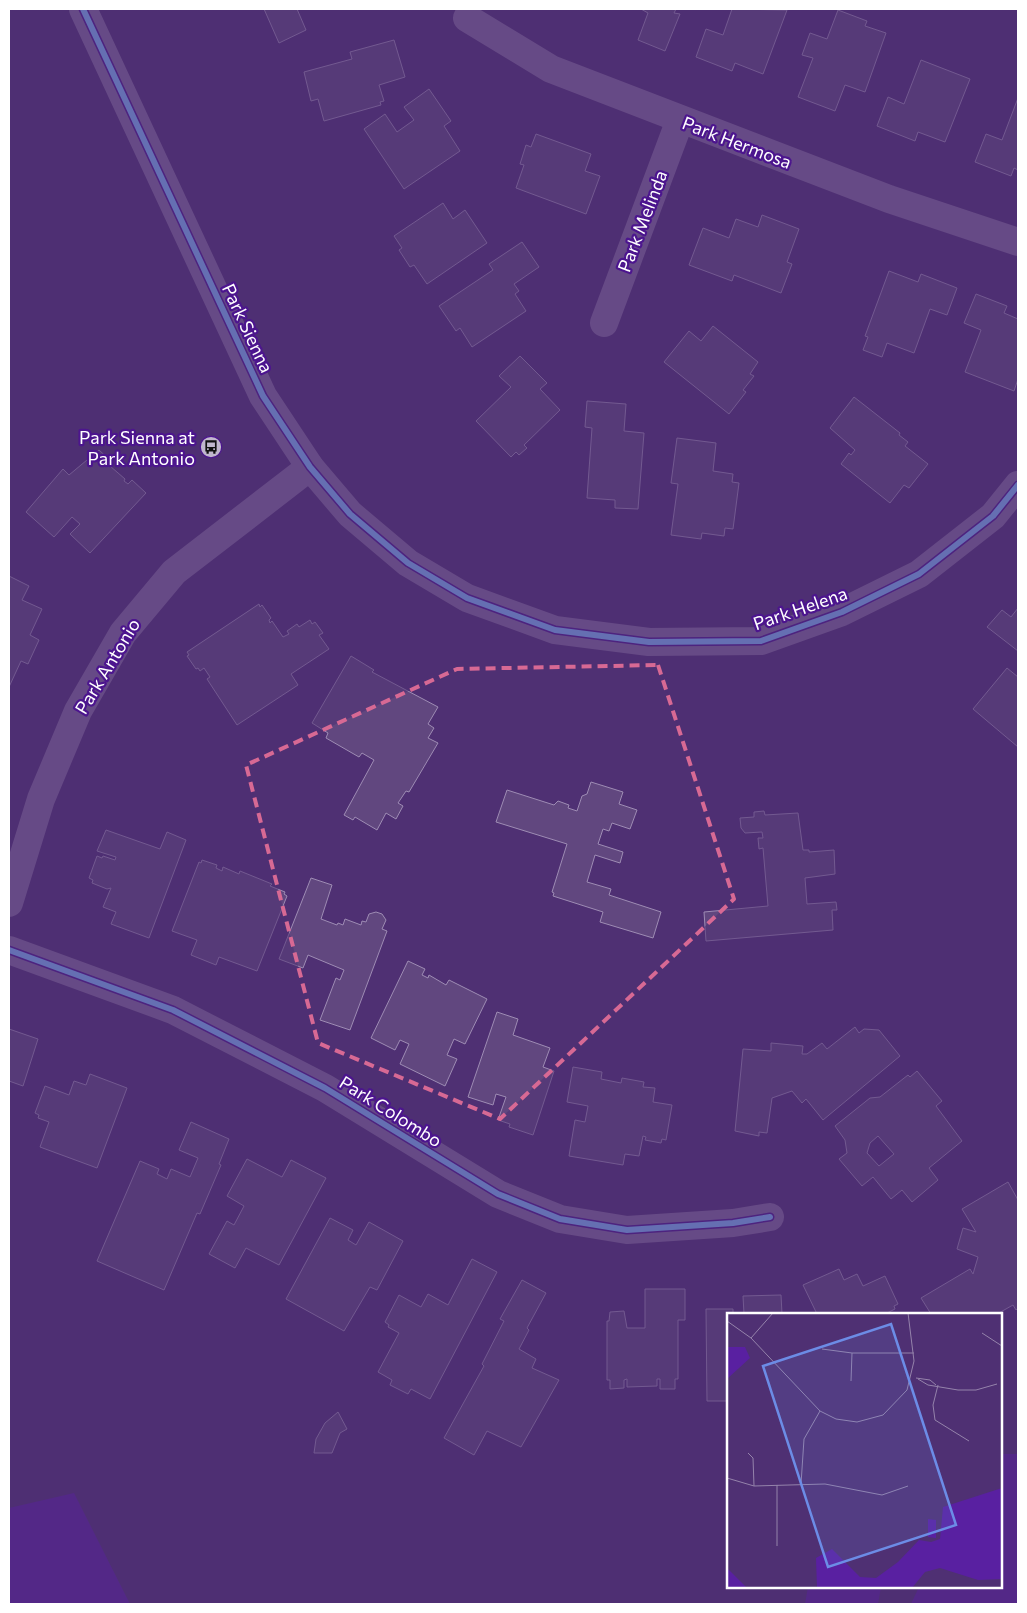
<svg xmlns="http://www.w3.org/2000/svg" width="1027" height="1613" font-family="Commissioner,sans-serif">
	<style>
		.green { fill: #5920a1 }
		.building { fill: #61477f; stroke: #9e8cb4; fill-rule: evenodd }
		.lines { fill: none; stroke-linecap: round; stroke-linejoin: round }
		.minor { stroke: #846c9e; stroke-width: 28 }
		.cycleway-casing { stroke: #4c158e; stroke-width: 9 }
		.cycleway { stroke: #80bcff; stroke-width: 6 }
		.marked { fill: none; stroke: #d76994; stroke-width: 4; stroke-dasharray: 10 6; stroke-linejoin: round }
		.labels { text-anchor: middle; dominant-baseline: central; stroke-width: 4.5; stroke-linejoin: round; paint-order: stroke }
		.street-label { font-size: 18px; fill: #fff; stroke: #4c158e }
		.poi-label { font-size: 18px; fill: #fff; stroke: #4c158e; text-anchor: end }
		.inset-road { fill: none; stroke: #9583ab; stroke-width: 1 }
		.view { fill: #6c8ce6; fill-opacity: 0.15; stroke: #6c8ce6; stroke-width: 2.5 }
		.inset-edge { fill: none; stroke: #fff; stroke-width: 2.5 }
	</style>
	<rect width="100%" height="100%" fill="#4f3073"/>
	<!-- green -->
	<g class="green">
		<path d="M1001,1454H1018V1604H911L919,1587H1001Z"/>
		<path d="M74,1493L130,1604H9V1508Z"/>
		<path d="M808,1587H881L878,1604H805Z"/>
	</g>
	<!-- building -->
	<g class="building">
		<path d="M264,9H297L306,30L279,43Z"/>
		<path d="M641,9H676L674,13L680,14L665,51L638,40L648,13Z"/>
		<path d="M732,9L787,10L763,74L735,63L732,71L696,57L706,29L723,35Z"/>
		<path d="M838,10L867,21L865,26L886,33L865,92L845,85L835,111L798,97L813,58L802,55L810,33L827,39Z"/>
		<path d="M394,40L405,77L379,85L384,101L380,102L381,105L324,121L318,99L311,101L304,72L352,59L350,52Z"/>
		<path d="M921,60L970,79L945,142L918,132L915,141L877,126L888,97L904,104Z"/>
		<path d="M429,89L451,121L444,126L460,151L404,189L364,129L385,114L397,132L414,120L404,107Z"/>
		<path d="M1018,98V170L1014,168L1011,176L975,162L986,134L1002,140Z"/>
		<path d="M536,134L591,154L585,171L600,176L586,214L516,188L524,165L520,164L526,145L531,147Z"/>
		<path d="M443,203L453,219L465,210L487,243L427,284L414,265L410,267L399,250L402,248L394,236Z"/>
		<path d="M762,215L799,229L787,262L792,264L781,293L734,275L732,281L689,265L703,228L729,238L736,219L758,227Z"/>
		<path d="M522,242L539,267L514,284L519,291L515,294L526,311L472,347L460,328L456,331L439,306L493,270L489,264Z"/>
		<path d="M889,271L918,282L921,274L957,288L947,315L930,309L914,353L887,343L882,357L863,350L868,337L865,336Z"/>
		<path d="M976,294L1007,306L1004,313L1018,319V379L1014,391L965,372L981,330L964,323Z"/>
		<path d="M713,326L758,362L750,374L754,376L743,390L746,392L729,414L664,362L689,331L701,341Z"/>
		<path d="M520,356L547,383L540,389L560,410L524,445L527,448L519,455L516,452L511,457L476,421L511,387L499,376Z"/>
		<path d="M854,397L900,433L899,435L908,442L905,446L928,464L909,488L904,485L890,503L841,464L849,453L851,455L855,450L830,428Z"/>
		<path d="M587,401L626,404L624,431L644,433L638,509L615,508V500L587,498L592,428L585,427Z"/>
		<path d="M677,438L716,443L713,471L733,474L732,482L739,483L733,529L725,528L724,536L702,533L701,539L671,535L678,484L671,483Z"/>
		<path d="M99,450L113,463L110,466L125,479L124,481L128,484L132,480L146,493L90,553L70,534L80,524L72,517L54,537L26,512L63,469L69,475Z"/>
		<path d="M9,576L29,586L22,600L42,609L30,635L39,640L28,664L21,661L9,687Z"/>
		<path d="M259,604L260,607L262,605L271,618L269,620L270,623L272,621L283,637L289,634L287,631L297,624L299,627L310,620L312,624L315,622L323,633L319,635L329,649L291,674L298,685L237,725L207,679L210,677L204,668L200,671L198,668L196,669L187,656L189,655L187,652Z"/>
		<path d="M1018,608V651L987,627L1002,610L1011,617Z"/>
		<path d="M351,656L374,670L372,672L438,707L428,724L434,728L428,738L438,743L409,792L406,791L398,803L403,806L396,819L386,813L377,830L355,817L353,820L344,815L374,760L362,753L359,757L326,738L328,733L312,723Z"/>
		<path d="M1007,668L1018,677V747L973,709Z"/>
		<path d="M591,782L623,792L619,804L637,810L630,829L612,823L609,831L603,829L598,844L623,852L620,863L595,855L587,882L611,889L609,895L661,912L653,938L600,922L603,912L553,896L554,893L552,892L567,844L496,822L507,790L554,805L558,801L569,805L568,808L577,811L582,796L587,794Z"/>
		<path d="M764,811L765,815L798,813L803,850H809V852L834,850L835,874L805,878L807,904L836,902L837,910H832L833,930L706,941L704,912L768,906L763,848L759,849L758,838H763L762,832L745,833L741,828L740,818L754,817V812Z"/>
		<path d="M106,830L160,849L167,832L186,840L149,938L111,924L116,912L103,907L111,888L107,889L92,883L93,880L89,878L97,856L102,858L103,856L115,860L116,857L97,851Z"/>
		<path d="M202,860L217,865L216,868L222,871L223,867L239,874L240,871L272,884L270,886L285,892L284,894L287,896L257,971L219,957L216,965L191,955L197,940L172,931L199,862L201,863Z"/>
		<path d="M311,878L332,885L321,919L337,925L338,923L343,925L345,919L361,925L362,921L366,922L369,914L376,912L382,914L386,920L382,929L387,931L350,1030L320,1020L336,978L340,980L344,970L308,955L303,968L279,959Z"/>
		<path d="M408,961L425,969L422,975L428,978L429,975L446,985L449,980L487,999L465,1044L454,1039L447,1055L457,1059L445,1086L400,1064L409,1044L400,1040L395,1050L371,1038Z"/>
		<path d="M497,1012L518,1019L513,1035L550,1048L543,1067L554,1071L533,1135L509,1127L510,1124L498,1120L506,1097L496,1094L493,1105L468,1097Z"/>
		<path d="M855,1027L859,1033L864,1029L879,1030L900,1056L823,1120L806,1099L802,1103L792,1091L772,1098L767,1133L759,1132V1136L735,1131L743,1049L771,1051V1043L803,1046L802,1054H807L822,1043L827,1049Z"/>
		<path d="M9,1029L38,1039L23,1086L9,1081Z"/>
		<path d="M573,1067L602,1072L601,1079L621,1083L622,1078L644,1082L643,1087L655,1088L653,1102L672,1105L666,1140L662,1139L661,1143L645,1140L646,1137L643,1136L639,1156L625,1154L623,1165L569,1156L575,1120L585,1122L588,1106L567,1102Z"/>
		<path d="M917,1071L942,1101L936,1106L962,1141L929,1168L938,1180L912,1202L902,1190L891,1199L873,1177L862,1186L839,1159L847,1153L845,1140L835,1126L870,1098L880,1097L908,1075L910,1077ZM878,1136L894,1154L879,1166L867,1153L870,1143Z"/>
		<path d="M90,1074L127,1088L97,1168L40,1147L49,1122L38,1118L39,1115L35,1113L45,1086L69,1095L74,1081L86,1085Z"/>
		<path d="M191,1122L229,1139L219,1164L221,1165L200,1214L197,1213L164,1290L97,1261L140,1161L159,1169L157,1174L167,1179L171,1169L190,1177L198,1158L179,1150Z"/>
		<path d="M247,1159L282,1177L291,1160L326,1178L279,1265L246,1248L235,1268L209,1254L227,1221L234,1225L244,1206L227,1196Z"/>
		<path d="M1008,1182L1018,1200V1308L1016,1310L1013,1305L997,1314H931L921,1298L970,1269L973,1274L978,1257L957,1249L963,1228L976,1232L962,1209Z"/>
		<path d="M330,1218L353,1230L348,1240L356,1245L369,1222L403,1241L377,1290L370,1287L344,1331L286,1299Z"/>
		<path d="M472,1259L497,1272L430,1399L411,1389L408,1394L390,1385L392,1380L378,1372L399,1333L388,1327L389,1325L385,1322L399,1295L421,1307L428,1294L448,1305Z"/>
		<path d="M839,1269L844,1280L857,1274L863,1286L885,1276L898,1304L894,1306L895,1309L885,1314H817L803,1285Z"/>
		<path d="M522,1280L546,1293L527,1328L529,1330L519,1349L536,1359L532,1368L559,1380L521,1447L487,1431L474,1455L444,1438L484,1366L482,1364L504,1321L500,1319Z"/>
		<path d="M645,1289H685V1320H678V1379H675V1389H660V1379H657V1386L627,1387V1379L624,1380V1388L610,1389V1380H607V1321H609L610,1312L624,1311L627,1328H645Z"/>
		<path d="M781,1295L782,1314H744L743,1296Z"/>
		<path d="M706,1309H733V1314H728V1401H707Z"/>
		<path d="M338,1412L347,1429L340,1433L332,1453H314L316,1439L325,1423Z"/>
	</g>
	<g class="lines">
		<!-- minor -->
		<g class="minor">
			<path d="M83,9L263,396L310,467L350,514L408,563L467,598L555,630L649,642L761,641L842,612L919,574L993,516L1018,485"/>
			<path d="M467,18L551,69L889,199L1018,242"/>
			<path d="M604,323L680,120"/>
			<path d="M9,903L41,799L78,711L123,633L174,572L310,467"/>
			<path d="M9,950L173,1010L325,1088L498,1194L560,1219L627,1230L733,1223L770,1217"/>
		</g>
		<!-- cycleway casing -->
		<g class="cycleway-casing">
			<g id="cycleway">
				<path d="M83,9L263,396L310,467L350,514L408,563L467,598L555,630L649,642L761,641L842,612L919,574L993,516L1018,485"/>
				<path d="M9,950L173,1010L325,1088L498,1194L560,1219L627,1230L733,1223L770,1217"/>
			</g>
		</g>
		<!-- cycleway -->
		<use href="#cycleway" class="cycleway"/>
	</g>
	<!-- marked area -->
	<path d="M0 0H1027V1613H0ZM658,665L734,899L500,1119L318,1043L246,765L457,669Z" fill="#4f3073" fill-opacity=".55" fill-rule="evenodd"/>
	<path class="marked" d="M658,665L734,899L500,1119L318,1043L246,765L457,669Z"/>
	<!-- icons -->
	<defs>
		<g id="bus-disc" transform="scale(1.125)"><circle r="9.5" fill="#c1b7ce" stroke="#4c158e"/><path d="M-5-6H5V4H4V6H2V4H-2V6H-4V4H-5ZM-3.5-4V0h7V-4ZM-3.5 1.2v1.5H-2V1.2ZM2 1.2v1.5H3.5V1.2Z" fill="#111"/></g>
	</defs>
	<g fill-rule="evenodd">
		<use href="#bus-disc" x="211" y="447"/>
	</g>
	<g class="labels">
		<!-- street labels -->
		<g class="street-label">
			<text transform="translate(737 142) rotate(21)">Park Hermosa</text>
			<text transform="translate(642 221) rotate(-69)">Park Melinda</text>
			<text transform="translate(248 328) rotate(65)">Park Sienna</text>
			<text transform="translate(800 608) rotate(-19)">Park Helena</text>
			<text transform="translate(107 666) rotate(-59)">Park Antonio</text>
			<text transform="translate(391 1111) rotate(32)">Park Colombo</text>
		</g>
		<!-- poi labels -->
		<g class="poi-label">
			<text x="195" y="437">Park Sienna at<tspan x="195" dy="21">Park Antonio</tspan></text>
		</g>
	</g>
	<!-- overview -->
	<g transform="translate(727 1313)">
		<rect width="275" height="275" fill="#4f3073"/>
		<path d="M0,34H18L23,45L0,66ZM275,175V266L251,267L213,255L198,259L185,275H90L89,245L105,236L133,264L149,265L171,249L192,227L204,229L213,226L216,194ZM201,206L209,207V225L201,224ZM0,255L20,275H0Z" fill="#5920a1"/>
		<path class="inset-road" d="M0,8L24,25L93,98L109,106L130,109L156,102L180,77L187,48L181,0M255,20L275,33M24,25L46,0M95,36L125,40H187M189,65L203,67L209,72M191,66L201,72L231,77H249L270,71M124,68L125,40M211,72L206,92L208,107L242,128M21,140L26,145L27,173M0,165L27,173L98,171L155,182L181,173M74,171L77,126L93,98M50,172V233"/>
		<path class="view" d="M164,11L229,212L101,254L36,53Z"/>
		<rect width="275" height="275" class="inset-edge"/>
	</g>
	<!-- border -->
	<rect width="1027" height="1613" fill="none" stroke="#ffffff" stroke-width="20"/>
</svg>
